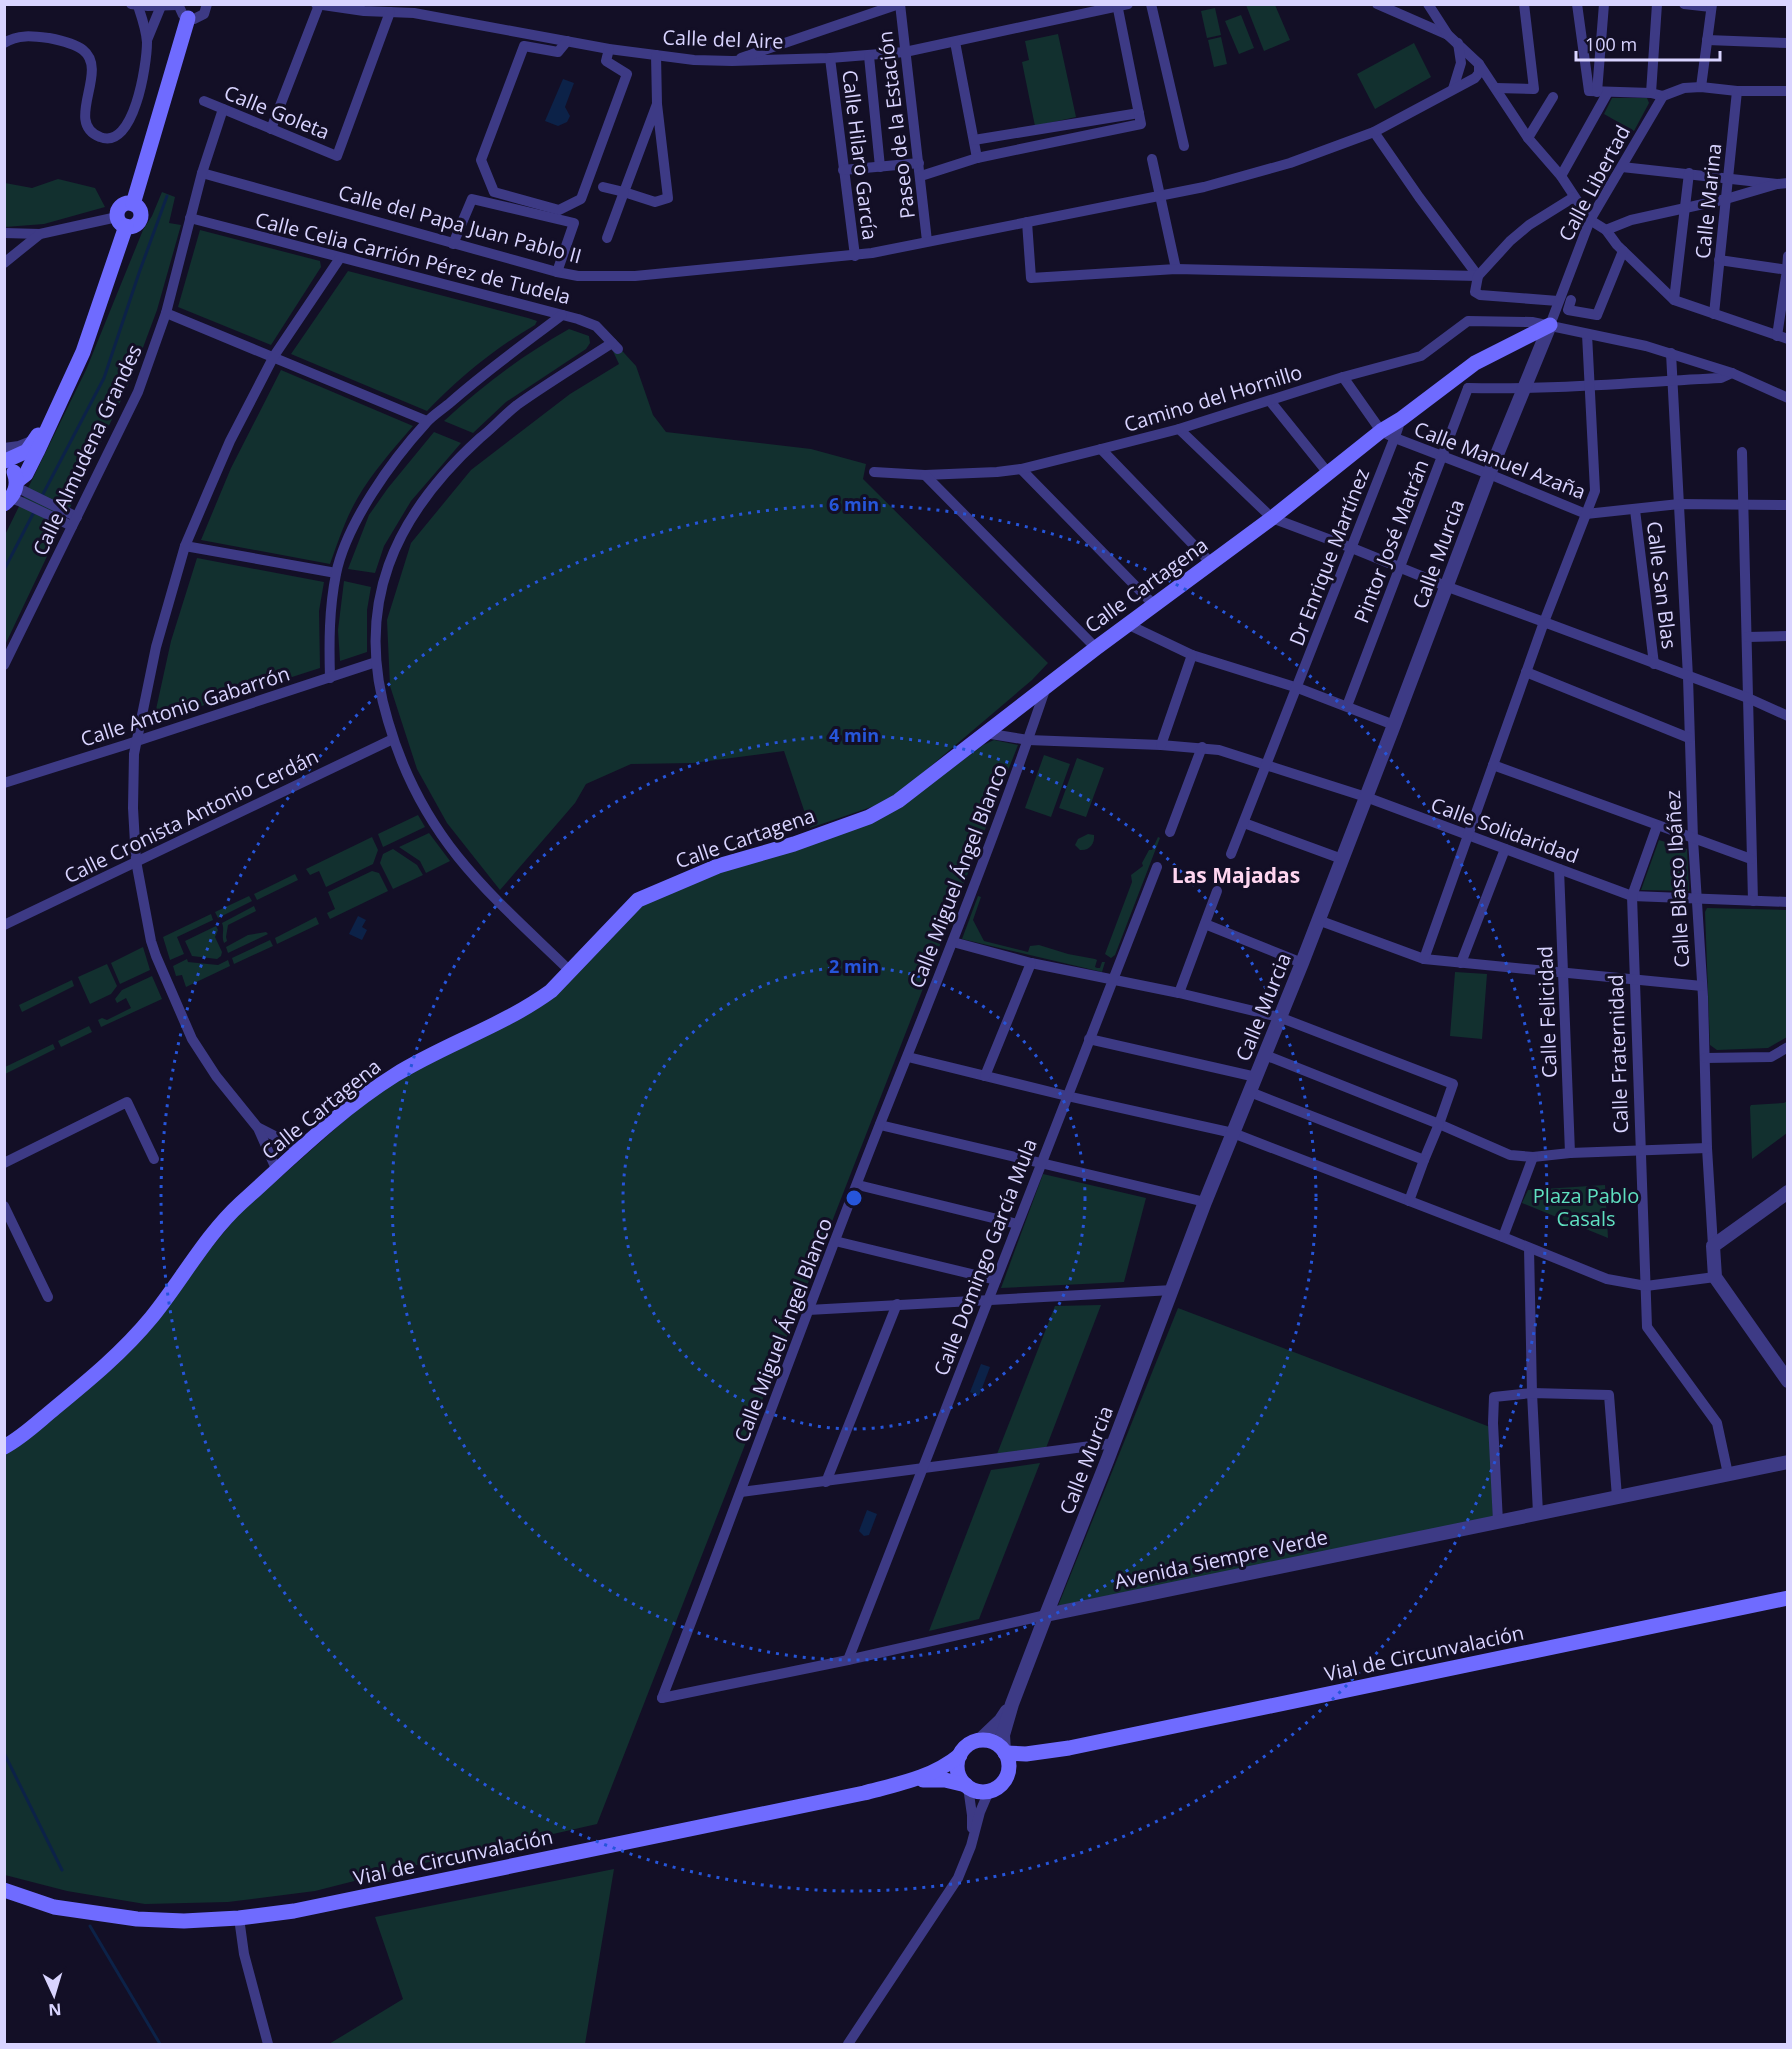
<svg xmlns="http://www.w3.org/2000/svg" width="1792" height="2049" font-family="'Open Sans',sans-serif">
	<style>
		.green { fill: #12302f }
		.water { fill: #0c2248 }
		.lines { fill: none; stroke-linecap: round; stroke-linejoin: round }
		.stream { stroke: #0c2248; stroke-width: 3 }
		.minor { stroke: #3d3a85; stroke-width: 10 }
		.tertiary { stroke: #3d3a85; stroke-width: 14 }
		.secondary { stroke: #6f6bff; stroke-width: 15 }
		.ring { fill: none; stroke: #2655da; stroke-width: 3; stroke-dasharray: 3 6 }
		.labels { text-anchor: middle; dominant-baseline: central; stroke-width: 6; stroke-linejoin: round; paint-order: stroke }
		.street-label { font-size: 20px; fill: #d9d4ff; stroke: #130f26 }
		.park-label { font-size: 20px; fill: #5fe0c0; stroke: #130f26 }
		.neighbourhood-label { font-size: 21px; font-weight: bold; fill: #ffd6f0; stroke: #130f26 }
		.centre { fill: #2655da; stroke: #130f26; stroke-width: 3 }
		.ring-label { font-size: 18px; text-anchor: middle; font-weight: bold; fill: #2655da; stroke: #130f26; stroke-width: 6; stroke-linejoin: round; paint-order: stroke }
	</style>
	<rect width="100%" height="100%" fill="#130f26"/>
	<!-- green -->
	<g class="green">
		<path d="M1246,5H1275L1290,40L1264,51Z"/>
		<path d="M1215,8L1221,35L1207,38L1201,11Z"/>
		<path d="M1241,15L1254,48L1239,54L1225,21Z"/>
		<path d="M1058,34L1076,117L1035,126L1022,62L1029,60L1025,41Z"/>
		<path d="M1221,37L1227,64L1214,67L1208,40Z"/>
		<path d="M1414,43L1431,77L1375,109L1357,74Z"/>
		<path d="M1612,98H1647L1649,103L1634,131L1604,114Z"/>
		<path d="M58,179L95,188L105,207L44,224L5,227V183L32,188Z"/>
		<path d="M162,192L175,197L169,223L181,225L157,310L132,377L5,645L4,537L86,370L143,230L152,216Z"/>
		<path d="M200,230L320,261L321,267L271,345L178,307Z"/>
		<path d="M348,271L528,318L537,321L535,325C495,348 459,378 427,411L291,354Z"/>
		<path d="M569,329L589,336L590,343L586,349L506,402L473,433L444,421C483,385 523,355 569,329Z"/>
		<path d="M603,330L636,366L653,415L666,432L811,449L866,464L863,479L1048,663L1032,680L905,788L883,803L810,828L784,751L693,763L631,764L586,784L575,803L500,890L447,823L417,769L390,686L387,620L411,543L471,470L570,394L619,364Z"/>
		<path d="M281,370L413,426C393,449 372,473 357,499C345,520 338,542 330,564L201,540L231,468Z"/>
		<path d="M434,432L461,443L411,501L384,546L375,573L348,569L369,515L388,488Z"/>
		<path d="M197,558L324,582L319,611L320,668L158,720L155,714L171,641Z"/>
		<path d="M344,581L371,587L367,610V652L340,661L338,630Z"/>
		<path d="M994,740L1018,745L597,1824L425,1863L315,1891L228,1902L145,1904L67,1891L5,1875L4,1455L32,1436L210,1249L239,1214L353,1113L392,1084L474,1040L592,954L648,900L677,886L900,808L983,745Z"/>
		<path d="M1044,755L1070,764L1051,817L1025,808Z"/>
		<path d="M1077,758L1104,768L1086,817L1059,808Z"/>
		<path d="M418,815L425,827L383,847L378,834Z"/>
		<path d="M429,833L450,861L426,873L420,861L399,847Z"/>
		<path d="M1088,834L1094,835C1095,844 1089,851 1080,850L1075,845L1078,839Z"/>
		<path d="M372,837L378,850L373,864L326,887L319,871L310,875L306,869Z"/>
		<path d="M1158,837L1160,838L1115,955L1111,958L1105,954L1132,882L1131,875L1143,866L1142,863L1149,850H1152Z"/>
		<path d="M1659,840L1687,849L1689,891L1641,890Z"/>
		<path d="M393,849L417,865L423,875L393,889L380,863L383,854Z"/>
		<path d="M372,871L379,873L388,891L330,919L327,913L335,909L328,892Z"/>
		<path d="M295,874L298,880L257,900L254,894Z"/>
		<path d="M249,896L252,901L218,918L215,912Z"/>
		<path d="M978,896L981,897L973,920L984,941L1028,952L1030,946L1039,945L1068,954L1095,959L1097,960L1095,967L1097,968H1100L1102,962H1105L1102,972L962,939Z"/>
		<path d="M254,906L256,911L228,925L226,937L227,941L224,943C221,935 225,930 222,923Z"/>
		<path d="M1707,908L1787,910V1037L1768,1048L1717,1050L1710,1045L1705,912Z"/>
		<path d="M211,914L213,920L177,937L184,954L170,960L163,937Z"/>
		<path d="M316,917L319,924L277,944L275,938Z"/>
		<path d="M216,926L218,930L215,937L222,952L221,956L217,959L192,956L185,941Z"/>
		<path d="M266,932L268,934L228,953L226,947L248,935Z"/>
		<path d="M270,940L273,946L234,964L232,958Z"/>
		<path d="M143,947L150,970L120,984L111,963Z"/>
		<path d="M187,959L188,962L218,965L228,960L230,966L186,987L182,975L176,976L173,966Z"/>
		<path d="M107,964L117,986L111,994L90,1004L78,977Z"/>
		<path d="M1455,972L1487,974L1482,1039L1450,1036Z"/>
		<path d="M152,976L162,999L101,1027L98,1020L102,1018L107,1020L131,1008L126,998L117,1003L115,999L122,990Z"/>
		<path d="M72,980L74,986L22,1012L19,1005Z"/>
		<path d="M89,1026L92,1032L61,1047L58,1041Z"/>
		<path d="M53,1044L55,1049L5,1074V1067Z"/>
		<path d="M1787,1101V1133L1752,1159L1750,1107L1751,1105L1784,1103Z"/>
		<path d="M1043,1174L1146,1198L1124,1282L1001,1288Z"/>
		<path d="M1605,1185L1608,1238L1522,1203L1528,1190Z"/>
		<path d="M1101,1305L1046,1448L997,1454L1055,1306Z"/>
		<path d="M1178,1308L1490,1427L1493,1517L1058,1606Z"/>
		<path d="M1040,1463L979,1619L929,1631L991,1470Z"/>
		<path d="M614,1869L585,2044H329L403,1999L375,1917Z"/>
	</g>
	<!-- water -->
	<g class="water">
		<path d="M563,79L574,83L565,107L570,116L567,122L558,126L545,121Z"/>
		<path d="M358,916L366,920L362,927L367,930L362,940L349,934Z"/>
		<path d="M981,1364L990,1367L979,1396L970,1392Z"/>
		<path d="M867,1510L877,1514L869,1535L864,1536L859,1531Z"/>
	</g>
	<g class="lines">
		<!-- stream -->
		<g class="stream">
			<path d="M42,496L104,378L139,273L167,196"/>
			<path d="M4,570L35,510"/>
			<path d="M4,1753L62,1870"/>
			<path d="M90,1926L160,2044"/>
		</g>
		<!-- minor -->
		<g class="minor">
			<path d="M131,4L148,6L178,5"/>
			<path d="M178,4L183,15L194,19L204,14L207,4"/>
			<path d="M316,4L364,11L414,13L609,49L694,60L732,61L830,58L905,52L1128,4"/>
			<path d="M900,4L927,241"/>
			<path d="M1151,4L1184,146"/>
			<path d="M1377,4L1448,35"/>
			<path d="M1428,4L1448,35L1479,64L1528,138L1561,176L1590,220L1606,230L1617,245L1674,300L1788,339"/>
			<path d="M1577,4L1589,91L1651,93L1663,96L1684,88L1701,87L1737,91H1788"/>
			<path d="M1684,4L1711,7"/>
			<path d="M147,40L161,6"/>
			<path d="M1707,40L1788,43"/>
			<path d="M567,41L558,52L524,46L481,160L494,192L559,210L581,199L627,74L606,61L609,49"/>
			<path d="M955,42L977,158"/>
			<path d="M4,43C18,34 33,36 49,38C59,40 74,43 83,50C110,71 63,123 100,137C134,151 147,64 147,42C146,29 142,18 138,6"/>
			<path d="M656,55L657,104L668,198L655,202L624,192L657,104"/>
			<path d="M869,56L880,167"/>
			<path d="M741,58L899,4"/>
			<path d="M830,58L855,256"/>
			<path d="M1701,87L1712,4"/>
			<path d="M1496,88L1534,89L1524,4"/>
			<path d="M1453,89L1461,63L1458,43"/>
			<path d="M1597,92L1604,4"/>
			<path d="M1651,93L1657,4"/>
			<path d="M204,101L337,156L390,12"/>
			<path d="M271,129L319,5"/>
			<path d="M1374,132L1419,197L1478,276"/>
			<path d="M1528,138L1553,97"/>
			<path d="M974,140L1139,113"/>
			<path d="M1152,159L1176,269"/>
			<path d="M1622,167L1777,184L1788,183"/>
			<path d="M843,170L919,163"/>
			<path d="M202,173L557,272L578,276H635L872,253L1204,187L1290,163L1374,132L1475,78L1479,73V64"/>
			<path d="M921,176L977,158L1141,124L1117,4"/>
			<path d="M1561,176L1608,92"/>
			<path d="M603,187L624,192L607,238"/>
			<path d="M190,218L578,319L596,326L618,349"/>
			<path d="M1027,222L1031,278L1176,269L1478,276"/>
			<path d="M1606,230L1631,220L1726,199L1777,184"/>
			<path d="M4,233L40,234"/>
			<path d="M453,244L472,199L574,223L557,272"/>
			<path d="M1719,260L1788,270"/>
			<path d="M4,263L40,234L117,217"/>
			<path d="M1571,300L1568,310L1597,315L1623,251"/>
			<path d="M1674,300L1689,173"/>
			<path d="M1558,301L1480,295L1475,292L1478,276L1510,241L1529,225L1574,197"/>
			<path d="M166,313L427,421"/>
			<path d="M1714,314L1737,91"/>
			<path d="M1550,325L1590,220L1663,96"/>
			<path d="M1777,336L1787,270L1788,256"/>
			<path d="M1671,353L1688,677L1693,839L1703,997L1707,1148L1713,1246"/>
			<path d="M1343,377L1381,431L1395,438L1489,474L1586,514L1679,504L1788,505"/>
			<path d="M1468,388C1553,390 1636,382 1721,378L1732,373"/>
			<path d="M1270,401L1328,473"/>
			<path d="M1179,429L1272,518L1352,548L1448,587L1544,622L1595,491L1587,334"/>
			<path d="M4,448L19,446L34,440"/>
			<path d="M1101,449L1211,563"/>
			<path d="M1742,452L1753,901"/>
			<path d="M1021,469L1155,606"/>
			<path d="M874,472L925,475L997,472L1021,469L1101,449L1179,429L1343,377L1421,356L1468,321L1532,322L1646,346L1732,373L1788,398"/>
			<path d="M925,475L1096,648"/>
			<path d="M16,487L77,517"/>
			<path d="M11,498L19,501L72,526"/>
			<path d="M1635,510L1654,664"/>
			<path d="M185,546L336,573"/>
			<path d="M1129,625L1192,655L1298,688L1394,725"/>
			<path d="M1747,637L1788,636"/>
			<path d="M4,665L138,392L166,313L202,173L223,109"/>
			<path d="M1526,672L1689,738"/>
			<path d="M330,678C329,643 329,609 336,574C346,524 392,460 426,423C433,415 443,409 451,402C486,371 524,344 562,315"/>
			<path d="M1347,706L1468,388"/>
			<path d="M985,733L1028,740L1161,745L1219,750L1366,797L1632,896L1788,902"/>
			<path d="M1161,745L1192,655"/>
			<path d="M1493,765L1751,859"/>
			<path d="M4,783L125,745L376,662"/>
			<path d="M1244,823L1342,859"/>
			<path d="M1657,826L1632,896L1647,1327L1717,1423L1728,1474"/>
			<path d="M1170,832L1202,747"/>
			<path d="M1231,854L1396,434L1401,419"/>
			<path d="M1559,869L1570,1153"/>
			<path d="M1318,920L1424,959L1702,986"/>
			<path d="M1205,924L1302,963"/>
			<path d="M4,925L393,739"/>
			<path d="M953,942L1031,963L1179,993L1279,1017L1453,1084L1439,1124L1510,1155L1533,1157L1570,1153L1707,1148"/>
			<path d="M1424,959L1544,622L1748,698L1788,716"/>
			<path d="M1461,963L1505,849"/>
			<path d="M569,970C531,933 491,898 458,857C426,817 402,770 388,721C353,605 394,516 480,438C493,428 504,415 517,405C548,383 581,363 612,343"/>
			<path d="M1179,993L1217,891"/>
			<path d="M1089,1039L1256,1077"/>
			<path d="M908,1057L1067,1096L1233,1133L1503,1237L1607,1279L1646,1286L1715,1277"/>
			<path d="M1705,1058L1771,1057L1788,1047"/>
			<path d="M985,1076L1031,963"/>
			<path d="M1250,1092L1424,1160L1439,1124L1265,1055"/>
			<path d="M880,1125L1205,1202"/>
			<path d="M259,1128L302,1150"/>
			<path d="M4,1163L127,1102L154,1159"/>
			<path d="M277,1171L258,1128L216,1076L192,1039L156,956L151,941L136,861L133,808L134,754L156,647L185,546L208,492L230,441L274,356L340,258"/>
			<path d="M858,1185L1017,1224"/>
			<path d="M1409,1201L1424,1160"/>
			<path d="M4,1206L48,1297"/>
			<path d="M1503,1237L1533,1157"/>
			<path d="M835,1241L996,1280"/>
			<path d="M1529,1248L1532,1393L1538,1513"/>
			<path d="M808,1310L1173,1290"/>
			<path d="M826,1482L897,1304"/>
			<path d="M741,1492L1114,1443"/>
			<path d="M1498,1522L1493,1423L1494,1397L1532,1393L1609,1395L1617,1497"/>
			<path d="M848,1660L1157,867"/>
			<path d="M662,1698C736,1507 805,1314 880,1124C938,979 996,835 1046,687"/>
			<path d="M662,1698L848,1660L1046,1615"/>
			<path d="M968,1787L972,1815V1828"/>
			<path d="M239,1918L244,1954L268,2044"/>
			<path d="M848,2044L958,1878L971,1846L980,1812L989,1791"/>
		</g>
		<!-- tertiary -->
		<g class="tertiary">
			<path d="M1788,1192L1713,1246L1715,1277L1788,1381"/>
			<path d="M1046,1615L1788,1462"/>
			<path d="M980,1740L1001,1720L1007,1711"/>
			<path d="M1004,1751L1003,1735L1012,1704L1046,1615L1107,1461L1205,1202L1302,963L1394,725L1489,474L1550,325"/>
		</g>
		<!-- secondary -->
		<g class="secondary">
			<circle cx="129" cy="215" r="12"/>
			<path d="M133,204L188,18"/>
			<path d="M5,461L27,451L38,435"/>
			<path d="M17,481L26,474L37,452L83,352L126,226"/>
			<path d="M4,504C15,495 19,485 14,472"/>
			<path d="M4,1447C23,1437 39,1421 55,1408C89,1380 123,1352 151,1318C182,1280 205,1236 241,1203C290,1159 339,1110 395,1075C445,1044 503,1026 551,991L638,900L718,866L794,844L869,817L898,801L1096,648L1272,518L1381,431L1401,419L1475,363L1550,325"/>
			<circle cx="983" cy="1766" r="26"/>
			<path d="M1005,1753L1026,1754L1069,1748L1788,1598"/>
			<path d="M923,1780H945L966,1785"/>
			<path d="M4,1890L54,1907L137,1919L184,1921L239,1918L294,1911L864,1793C898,1784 932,1778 960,1755"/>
		</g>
	</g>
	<!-- distance rings -->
	<g class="ring">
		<circle cx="854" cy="1198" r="231"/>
		<circle cx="854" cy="1198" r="462"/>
		<circle cx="854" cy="1198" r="693"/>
	</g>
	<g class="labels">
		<!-- street labels -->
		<g class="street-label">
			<text transform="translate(723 39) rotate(2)">Calle del Aire</text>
			<text transform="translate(277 112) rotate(22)">Calle Goleta</text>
			<text transform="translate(896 125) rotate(-97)">Paseo de la Estación</text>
			<text transform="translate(860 155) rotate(83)">Calle Hilaro García</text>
			<text transform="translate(1594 183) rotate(-62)">Calle Libertad</text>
			<text transform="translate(1708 201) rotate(-84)">Calle Marina</text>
			<text transform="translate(460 224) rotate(15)">Calle del Papa Juan Pablo II</text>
			<text transform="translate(413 258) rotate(14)">Calle Celia Carrión Pérez de Tudela</text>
			<text transform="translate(1213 398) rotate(-17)">Camino del Hornillo</text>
			<text transform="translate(87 450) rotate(-65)">Calle Almudena Grandes</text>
			<text transform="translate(1500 460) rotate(21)">Calle Manuel Azaña</text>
			<text transform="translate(1391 541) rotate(-69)">Pintor José Matrán</text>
			<text transform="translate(1438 554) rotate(-70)">Calle Murcia</text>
			<text transform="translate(1329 557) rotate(-69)">Dr Enrique Martínez</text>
			<text transform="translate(1146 585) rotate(-36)">Calle Cartagena</text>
			<text transform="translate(1662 585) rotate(83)">Calle San Blas</text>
			<text transform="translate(185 706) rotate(-18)">Calle Antonio Gabarrón</text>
			<text transform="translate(191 816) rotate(-26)">Calle Cronista Antonio Cerdán</text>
			<text transform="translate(1505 830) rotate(20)">Calle Solidaridad</text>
			<text transform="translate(745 838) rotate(-19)">Calle Cartagena</text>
			<text transform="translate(958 876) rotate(-69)">Calle Miguel Ángel Blanco</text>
			<text transform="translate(1677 879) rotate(-93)">Calle Blasco Ibáñez</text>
			<text transform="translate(1263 1007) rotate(-68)">Calle Murcia</text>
			<text transform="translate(1547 1012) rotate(-92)">Calle Felicidad</text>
			<text transform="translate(1618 1054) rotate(-92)">Calle Fraternidad</text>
			<text transform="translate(321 1109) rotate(-39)">Calle Cartagena</text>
			<text transform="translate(985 1257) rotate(-69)">Calle Domingo García Mula</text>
			<text transform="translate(783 1330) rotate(-69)">Calle Miguel Ángel Blanco</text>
			<text transform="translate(1086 1460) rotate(-69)">Calle Murcia</text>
			<text transform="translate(1221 1559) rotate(-12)">Avenida Siempre Verde</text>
			<text transform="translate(1424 1653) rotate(-12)">Vial de Circunvalación</text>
			<text transform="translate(453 1857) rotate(-12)">Vial de Circunvalación</text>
		</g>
		<!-- park labels -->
		<g class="park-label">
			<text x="1586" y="1195">Plaza Pablo<tspan x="1586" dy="23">Casals</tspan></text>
		</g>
		<!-- neighbourhood labels -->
		<g class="neighbourhood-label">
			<text x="1236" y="875">Las Majadas</text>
		</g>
	</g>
	<circle cx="854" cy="1198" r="9" class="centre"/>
	<g class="ring-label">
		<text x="854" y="511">6 min</text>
		<text x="854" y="742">4 min</text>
		<text x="854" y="973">2 min</text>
	</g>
	<!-- border -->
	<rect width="1792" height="2049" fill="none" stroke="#d9d4ff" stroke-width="12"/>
	<!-- north arrow -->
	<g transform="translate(54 1995) rotate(176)" stroke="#130f26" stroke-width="4.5" paint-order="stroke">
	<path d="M0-4.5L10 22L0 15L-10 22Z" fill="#d9d4ff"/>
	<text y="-9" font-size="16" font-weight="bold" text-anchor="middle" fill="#d9d4ff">N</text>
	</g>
	<!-- scale -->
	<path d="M1576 51v9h144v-9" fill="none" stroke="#d9d4ff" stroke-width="3"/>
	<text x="1585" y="51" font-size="18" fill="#d9d4ff" stroke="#130f26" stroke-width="4.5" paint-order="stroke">100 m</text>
</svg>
